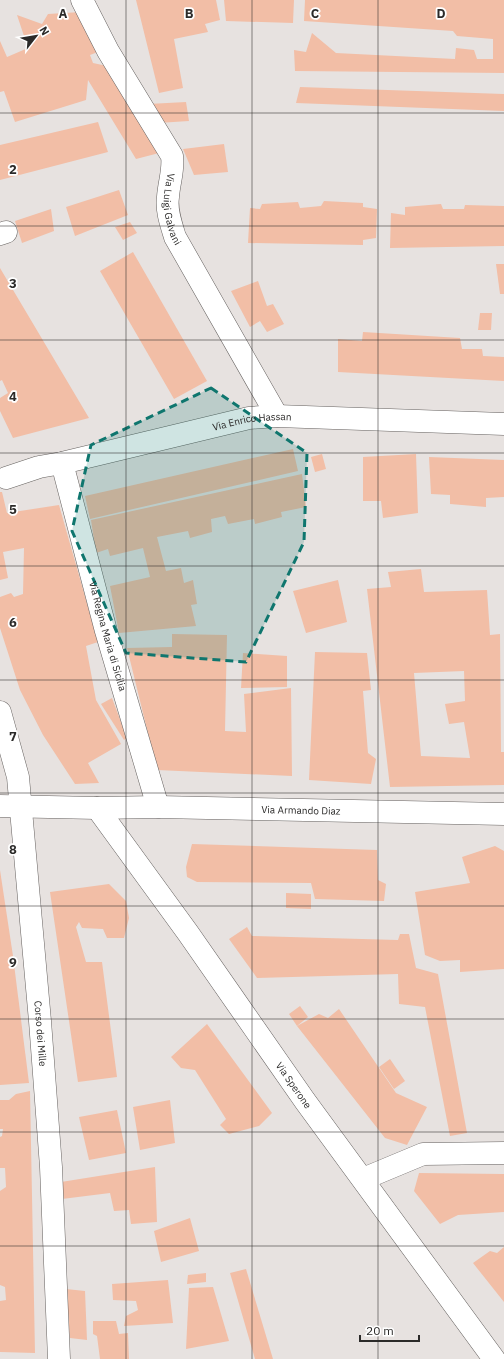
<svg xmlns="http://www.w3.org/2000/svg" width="504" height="1359" font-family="'IBM Plex Sans',sans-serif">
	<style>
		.building { fill: #f2bea6; fill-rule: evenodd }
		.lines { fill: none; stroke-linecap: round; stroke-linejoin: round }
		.minor-casing { stroke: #666260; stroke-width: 23 }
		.minor { stroke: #fff; stroke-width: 22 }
		.marked { fill: #0f766e; fill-opacity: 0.2; stroke: #0f766e; stroke-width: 3; stroke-dasharray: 8 5; stroke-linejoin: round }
		.grid { fill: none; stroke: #2b2a29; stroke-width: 1; stroke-opacity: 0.55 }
		.labels { text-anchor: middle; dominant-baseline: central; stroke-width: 3.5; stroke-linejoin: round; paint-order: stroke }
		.street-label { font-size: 10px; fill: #2b2a29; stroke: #fff }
		.grid-label { font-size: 13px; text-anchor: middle; font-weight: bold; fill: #2b2a29; stroke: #fff; stroke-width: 3.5; stroke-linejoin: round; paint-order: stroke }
	</style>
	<rect width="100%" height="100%" fill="#e7e2e0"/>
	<!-- building -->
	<g class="building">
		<path d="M136,0H216L220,20L205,24L208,32L174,39L183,88L159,93Z"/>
		<path d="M224,0H294L293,23L226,21Z"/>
		<path d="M305,0H504V73L295,71L294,50L306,52L312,33L336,53L455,59L456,48L474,50L477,59H493V39L457,36L453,31L304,21Z"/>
		<path d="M81,12L98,52L90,55L93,63L107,66L163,152L136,159L88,80L86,100L15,122L4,91L0,92V41L7,57L28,48L17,15L42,24L48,14Z"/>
		<path d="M300,87L504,94V111L296,103Z"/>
		<path d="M186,102L189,121L158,123L148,104Z"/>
		<path d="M98,122L108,152L0,180V145Z"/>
		<path d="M224,144L228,172L194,175L183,149Z"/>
		<path d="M119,190L128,215L75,236L66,207Z"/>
		<path d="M324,201L363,203V207L377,209L376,238L363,240V245L248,243L250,208L260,209L262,204L298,202L300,208L321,206Z"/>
		<path d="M441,204L443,209H464L465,205L504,206V246L390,248L391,213L405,215V207Z"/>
		<path d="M51,209L54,231L22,243L15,221Z"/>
		<path d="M130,222L137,233L123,240L115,227Z"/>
		<path d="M133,252L207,381L174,399L100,271Z"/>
		<path d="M496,264H504V294H500Z"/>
		<path d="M0,268L89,418L13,438L0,411V398L8,393L2,380L0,381Z"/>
		<path d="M258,281L267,306L273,304L284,324L267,332L260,321L250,327L231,291Z"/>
		<path d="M480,313H492L491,330H478Z"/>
		<path d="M363,332L460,338L462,349H482L483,356L504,357V381L338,372V339L362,341Z"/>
		<path d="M293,449L298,471L90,519L85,496Z"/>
		<path d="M322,454L326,469L315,472L311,457Z"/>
		<path d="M416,454L418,513L383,518L381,501H363V457Z"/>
		<path d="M429,457L504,460V497L486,498V507L450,504V495L431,494Z"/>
		<path d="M302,474L306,507L281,512L282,517L255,524L254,519L228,524L225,516L211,519L212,532L190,538L188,531L157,537L166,571L181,568L184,583L193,580L197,604L191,605L196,626L119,633L110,586L150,577L143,548L110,556L108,549L96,553L91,520Z"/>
		<path d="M0,492H2L7,513L59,505L98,642L86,646L96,700L121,744L88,763L99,783L75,784L43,735L20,690L0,628V597L11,593L14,597L23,594L24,548L3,552L8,578L0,580Z"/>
		<path d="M421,569L424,592L487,590L490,635L500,634L501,752H504V785L390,787L367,589L391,587L388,572ZM464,671L465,701L445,704L449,724L464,722L470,758L421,756L414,673Z"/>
		<path d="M338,580L347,622L306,633L293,591Z"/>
		<path d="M172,634L227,635L225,731L246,732L244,694L291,688L292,776L157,770L127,648L172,647Z"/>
		<path d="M315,652L367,653L371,690L363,691L368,753L376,759L371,784L309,780Z"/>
		<path d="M243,653L287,656V687L241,688Z"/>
		<path d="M112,698L127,738L124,740L101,704Z"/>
		<path d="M192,844L377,850L378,880L386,884L384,901L315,899L311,883L197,882L187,877L186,867Z"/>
		<path d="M495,846L504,851V969L460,972V960L440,961L425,955L415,892L470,883L462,857Z"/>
		<path d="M0,870L13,956L29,1083L0,1085Z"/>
		<path d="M109,884L126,901L129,918L124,938H107L103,929L82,928L79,922L76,927L86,962H102L117,1077L78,1082L50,892Z"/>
		<path d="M286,893L311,894V909L286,908Z"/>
		<path d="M247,927L252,936L398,940L400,934H409L416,968L438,974L467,1133L450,1136L425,1007L399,1004L398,974L257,978L229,939Z"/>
		<path d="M300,1006L308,1017L297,1026L289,1014Z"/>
		<path d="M339,1009L396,1093L427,1107L407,1145L385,1138L297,1026L319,1014L328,1018Z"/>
		<path d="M207,1024L272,1113L259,1126L229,1134L220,1125L226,1119L195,1070L181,1068L171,1057Z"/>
		<path d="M390,1059L405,1081L394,1089L379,1067Z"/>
		<path d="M30,1091L35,1353L0,1352V1301L6,1300L5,1287L0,1285V1191L6,1187L5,1168H0V1137L2,1136L3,1129H0V1100H9L16,1094Z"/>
		<path d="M170,1100L175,1143L140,1150L133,1107Z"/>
		<path d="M117,1110L126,1153L89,1160L79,1117Z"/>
		<path d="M155,1167L157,1222L131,1224L129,1210L114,1211L110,1193L62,1199L61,1182Z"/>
		<path d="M419,1173L504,1174V1212L458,1215L440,1224L414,1191Z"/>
		<path d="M190,1218L199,1251L161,1262L154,1231Z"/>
		<path d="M504,1247V1302L473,1263L490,1251L497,1253Z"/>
		<path d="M246,1269L273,1359H255L230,1273Z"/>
		<path d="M206,1273V1282L187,1284L188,1275Z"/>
		<path d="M168,1280L173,1323L124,1326L126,1316L138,1310L136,1301L113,1300L112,1284Z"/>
		<path d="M213,1287L229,1341L186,1349L189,1288Z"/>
		<path d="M66,1289L85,1291L87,1340L70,1338Z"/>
		<path d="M93,1321H116L119,1334L128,1333L129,1359H100L97,1336L93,1334Z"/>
	</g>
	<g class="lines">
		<!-- minor casing -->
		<g class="minor-casing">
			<g id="minor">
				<path id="s1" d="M82,0L108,51L172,156C174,170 169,182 168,197C166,210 171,224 175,237L277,416"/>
				<path d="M0,234L6,232"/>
				<path id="s2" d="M62,463L106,631L158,807"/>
				<path id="s3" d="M6,478L39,467L62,463L249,418L277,416L504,424"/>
				<path id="s4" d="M0,712L18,777L40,1021L51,1167L59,1359"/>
				<path id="s5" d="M0,806L97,808L158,807L504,814"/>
				<path id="s6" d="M97,808L188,933L305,1101L494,1359"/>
				<path d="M363,1179L423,1154L504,1153"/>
			</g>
		</g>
		<!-- minor -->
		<use href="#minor" class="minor"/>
	</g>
	<!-- marked area -->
	<path class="marked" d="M211,388L307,453L304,542L246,662L126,653L72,531L91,445Z"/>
	<!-- grid -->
	<path class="grid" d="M126,0V1359M252,0V1359M378,0V1359M0,113H504M0,226H504M0,340H504M0,453H504M0,566H504M0,680H504M0,793H504M0,906H504M0,1019H504M0,1132H504M0,1246H504"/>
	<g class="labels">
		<!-- street labels -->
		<g class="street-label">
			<text stroke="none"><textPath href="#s1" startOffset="234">Via Luigi Galvani</textPath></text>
			<text stroke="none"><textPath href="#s3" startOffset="253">Via Enrico Hassan</textPath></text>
			<text stroke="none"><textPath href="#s2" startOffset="179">Via Regina Maria di Sicilia</textPath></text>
			<text stroke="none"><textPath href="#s5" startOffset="301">Via Armando Diaz</textPath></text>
			<text stroke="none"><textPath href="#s4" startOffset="325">Corso dei Mille</textPath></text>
			<text stroke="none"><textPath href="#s6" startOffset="340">Via Sperone</textPath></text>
		</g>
	</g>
	<g class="grid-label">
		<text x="63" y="18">A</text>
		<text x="189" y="18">B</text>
		<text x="315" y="18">C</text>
		<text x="441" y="18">D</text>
		<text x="13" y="174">2</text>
		<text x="13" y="288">3</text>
		<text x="13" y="401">4</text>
		<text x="13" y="514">5</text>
		<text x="13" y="627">6</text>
		<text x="13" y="741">7</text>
		<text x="13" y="854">8</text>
		<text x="13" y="967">9</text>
	</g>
	<!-- north arrow -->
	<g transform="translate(36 36) rotate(59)" stroke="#ffffff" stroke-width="3" paint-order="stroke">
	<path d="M0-3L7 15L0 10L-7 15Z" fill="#2b2a29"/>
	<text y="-6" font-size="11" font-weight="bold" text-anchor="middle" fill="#2b2a29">N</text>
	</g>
	<!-- scale -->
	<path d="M360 1335v6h59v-6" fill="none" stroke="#2b2a29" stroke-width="2"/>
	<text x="366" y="1335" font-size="12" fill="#2b2a29" stroke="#ffffff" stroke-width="3" paint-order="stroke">20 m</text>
</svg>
